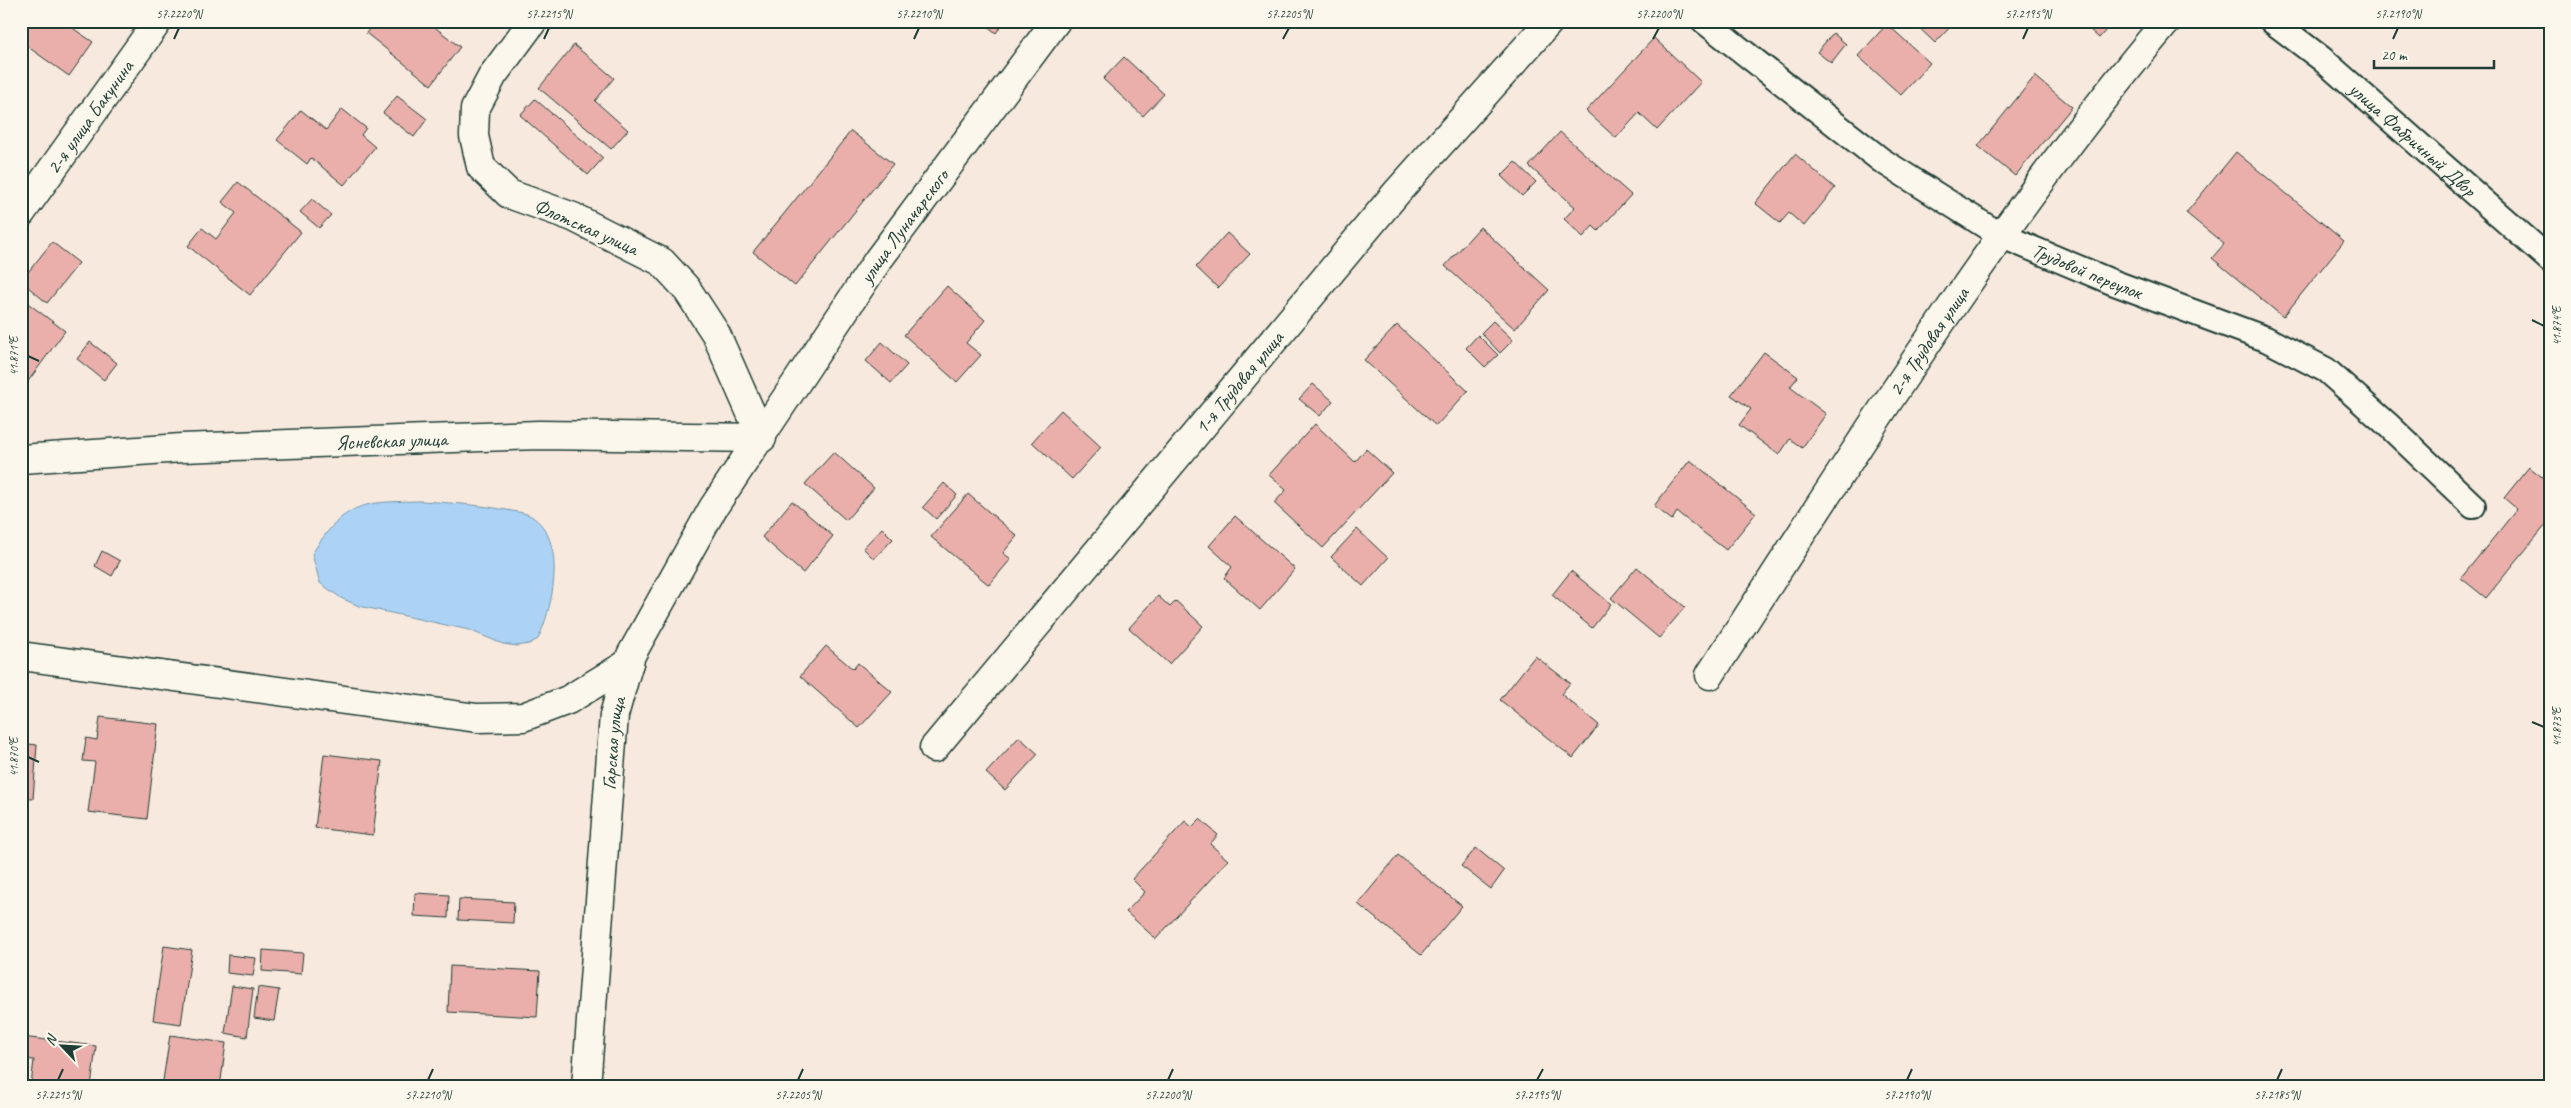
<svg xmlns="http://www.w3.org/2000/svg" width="2571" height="1108" font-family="Caveat,sans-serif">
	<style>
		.water { fill: #acd3f6; stroke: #7497a8 }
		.building { fill: #eaafaa; stroke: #1f3d34 }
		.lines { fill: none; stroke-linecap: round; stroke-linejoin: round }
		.lane-casing { stroke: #1f3d34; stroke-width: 28 }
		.street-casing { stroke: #1f3d34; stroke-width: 31 }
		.secondary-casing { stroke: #1f3d34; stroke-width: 31 }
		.lane { stroke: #fbf7ec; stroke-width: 24 }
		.street { stroke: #fbf7ec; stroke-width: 28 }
		.secondary { stroke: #fbf7ec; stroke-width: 28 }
		.ticks { fill: none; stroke: #1f3d34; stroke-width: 2 }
		.labels { text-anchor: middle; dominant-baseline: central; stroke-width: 5; stroke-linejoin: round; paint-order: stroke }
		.street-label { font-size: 20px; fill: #1f3d34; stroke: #fbf7ec }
		.neatline { fill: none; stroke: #1f3d34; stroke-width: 2 }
		.ticks-label { font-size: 12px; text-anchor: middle; fill: #1f3d34 }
	</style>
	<rect width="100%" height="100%" fill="#f8e9df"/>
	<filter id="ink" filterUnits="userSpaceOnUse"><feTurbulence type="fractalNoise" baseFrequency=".02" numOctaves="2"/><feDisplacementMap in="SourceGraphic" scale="10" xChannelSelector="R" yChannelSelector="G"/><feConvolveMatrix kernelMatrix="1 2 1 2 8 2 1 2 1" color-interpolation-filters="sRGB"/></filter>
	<g filter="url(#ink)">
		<!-- water -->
		<path class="water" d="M422,501C452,503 482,505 512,511C518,512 526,513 531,516C568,539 553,607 538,639L529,644L517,646L503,644L469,630L359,606L341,598L320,583L312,554C345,501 363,502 422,501Z"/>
		<!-- building -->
		<g class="building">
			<path d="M21,21H79L74,29L93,42L69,76L21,42Z"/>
			<path d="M376,21H427L460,47L431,85L366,33Z"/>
			<path d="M981,21H1005L996,33Z"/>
			<path d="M1912,21H1956L1935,43Z"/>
			<path d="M2080,21H2114L2099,38Z"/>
			<path d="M1887,24L1930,63L1901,95L1858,56Z"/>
			<path d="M1833,33L1846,44L1831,63L1817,52Z"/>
			<path d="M1654,38L1701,82L1657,130L1639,113L1616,138L1586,111Z"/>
			<path d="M574,45L614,78L595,101L628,130L611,149L539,88Z"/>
			<path d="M1124,57L1164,94L1143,116L1103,79Z"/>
			<path d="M2035,76L2072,107L2015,176L1978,146Z"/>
			<path d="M397,96L427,119L414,137L383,113Z"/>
			<path d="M535,99L603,158L588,175L520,115Z"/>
			<path d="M342,109L366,128L361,135L375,147L344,185L311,158L307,164L277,140L301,110L326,130Z"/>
			<path d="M851,131L893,164L795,286L753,252Z"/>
			<path d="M1560,132L1631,195L1598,231L1593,226L1583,237L1564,219L1575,207L1529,166Z"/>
			<path d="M2236,152L2344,241L2283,317L2212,258L2224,244L2186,213Z"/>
			<path d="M1795,154L1835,188L1804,226L1789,213L1780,223L1755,203Z"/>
			<path d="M1515,162L1536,182L1522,196L1501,176Z"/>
			<path d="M238,182L301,232L250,295L188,246L202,228L216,239L236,213L222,202Z"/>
			<path d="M312,199L331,215L319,228L300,212Z"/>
			<path d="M1480,227L1549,290L1515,329L1445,266Z"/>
			<path d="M1227,233L1250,254L1218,288L1196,267Z"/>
			<path d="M52,242L79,263L47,303L21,281Z"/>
			<path d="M947,286L985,320L966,343L981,355L957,382L904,335Z"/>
			<path d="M21,298L65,331L21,391Z"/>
			<path d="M1493,321L1513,340L1500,353L1481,333Z"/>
			<path d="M1397,325L1468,391L1436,426L1364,360Z"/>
			<path d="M1478,335L1498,355L1485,367L1466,348Z"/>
			<path d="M90,342L117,363L104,380L77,359Z"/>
			<path d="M882,342L907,365L891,383L866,361Z"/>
			<path d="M1764,352L1798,377L1790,387L1826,414L1802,448L1790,439L1779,455L1739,425L1751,409L1731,395Z"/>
			<path d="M1313,384L1333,401L1320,416L1299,399Z"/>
			<path d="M1061,410L1101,447L1072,479L1032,442Z"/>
			<path d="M1315,424L1355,462L1366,449L1392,473L1323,548L1274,503L1286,490L1269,475Z"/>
			<path d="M834,452L874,488L846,520L805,484Z"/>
			<path d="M1690,460L1756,513L1726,550L1677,512L1672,520L1654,506Z"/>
			<path d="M2529,467L2550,483V520L2486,598L2461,578L2517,509L2504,498Z"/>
			<path d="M944,483L957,495L936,519L923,507Z"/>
			<path d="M968,494L1017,536L1003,553L1011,559L989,585L931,537Z"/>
			<path d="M792,501L833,536L803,573L762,537Z"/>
			<path d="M1235,516L1295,569L1260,610L1224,578L1232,567L1209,546Z"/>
			<path d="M882,528L893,539L874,559L863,548Z"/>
			<path d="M1357,529L1388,558L1363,586L1331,557Z"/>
			<path d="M102,551L120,561L112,576L95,566Z"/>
			<path d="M1637,567L1685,607L1659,638L1611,598Z"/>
			<path d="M1571,571L1611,604L1592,628L1552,595Z"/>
			<path d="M1158,596L1170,607L1176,601L1203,626L1169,664L1129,628Z"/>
			<path d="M826,646L853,669L858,663L892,692L859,728L800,676Z"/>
			<path d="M1535,656L1570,683L1561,694L1599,725L1573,758L1500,700Z"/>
			<path d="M100,717L158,724L147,819L88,812L95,762L83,761L86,738L97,740Z"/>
			<path d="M1019,737L1038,754L1005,790L986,773Z"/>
			<path d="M21,743L37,745L33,799L21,798Z"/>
			<path d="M324,754L382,761L373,835L315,828Z"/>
			<path d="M1200,819L1218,835L1210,844L1228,860L1156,939L1126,912L1145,892L1132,879L1185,821L1192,827Z"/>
			<path d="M1476,848L1504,871L1491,889L1461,866Z"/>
			<path d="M1398,855L1462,906L1421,955L1358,904Z"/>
			<path d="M415,893L449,895L448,918L414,916Z"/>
			<path d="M459,899L514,902L513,923L458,920Z"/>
			<path d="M164,946L192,950L181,1024L153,1020Z"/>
			<path d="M263,950L303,953L301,974L262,971Z"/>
			<path d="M228,955L256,958L253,976L227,973Z"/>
			<path d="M450,966L540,971L537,1017L448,1012Z"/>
			<path d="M232,986L253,989L247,1037L225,1033Z"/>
			<path d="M258,987L279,990L274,1021L254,1018Z"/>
			<path d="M170,1035L226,1043L220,1087H162Z"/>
			<path d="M22,1037L96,1046L91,1087L31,1085L34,1060L21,1059Z"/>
		</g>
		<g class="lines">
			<!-- lane casing -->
			<g class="lane-casing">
				<g id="lane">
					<path id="s1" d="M1704,21L1881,160L2000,235L2112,282L2266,339L2326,370L2387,424L2473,506"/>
					<path id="s2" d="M2272,21L2322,59L2550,260"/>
				</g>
			</g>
			<!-- street casing -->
			<g class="street-casing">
				<g id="street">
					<path id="s3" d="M21,213L158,21"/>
					<path id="s4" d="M21,459L182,448L539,435L762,438L716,334L686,288L662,262L573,217L509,194L481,167L474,136L475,109L493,75L533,21"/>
					<path d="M21,656L477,718L523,717L568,700L629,663"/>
					<path id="s5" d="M1710,675C1855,452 1995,225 2167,21"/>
					<path id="s6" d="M934,748L1398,191L1550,21"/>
				</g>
			</g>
			<!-- secondary casing -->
			<g class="secondary-casing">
				<g id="secondary">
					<path id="s7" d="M586,1087L614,715L631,655L713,508L878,260L1056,21"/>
				</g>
			</g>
			<!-- lane -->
			<use href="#lane" class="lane"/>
			<!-- street -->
			<use href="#street" class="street"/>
			<!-- secondary -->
			<use href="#secondary" class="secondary"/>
		</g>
	</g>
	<!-- ticks -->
	<path class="ticks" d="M174,39L179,28M544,39L549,28M914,39L919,28M1283,39L1289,28M1653,39L1659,28M2023,39L2028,28M2393,39L2398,28M2532,320L2544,326M28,356L39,361M2532,722L2544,727M28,757L39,762M58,1080L63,1069M428,1080L433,1069M798,1080L803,1069M1168,1080L1173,1069M1537,1080L1543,1069M1907,1080L1912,1069M2277,1080L2282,1069"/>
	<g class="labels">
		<!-- street labels -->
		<g class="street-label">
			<text stroke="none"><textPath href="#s3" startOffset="118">2-я улица Бакунина</textPath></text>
			<text stroke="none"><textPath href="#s2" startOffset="184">улица Фабричный Двор</textPath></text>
			<text transform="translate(586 227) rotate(24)">Флотская улица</text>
			<text stroke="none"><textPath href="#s7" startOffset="944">улица Луначарского</textPath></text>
			<text stroke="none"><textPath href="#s1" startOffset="460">Трудовой переулок</textPath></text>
			<text stroke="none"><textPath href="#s5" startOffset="399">2-я Трудовая улица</textPath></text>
			<text stroke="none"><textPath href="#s6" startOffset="476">1-я Трудовая улица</textPath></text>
			<text stroke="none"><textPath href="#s4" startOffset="371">Ясневская улица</textPath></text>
			<text stroke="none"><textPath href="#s7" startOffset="345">Гарская улица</textPath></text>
		</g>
	</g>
	<!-- margin -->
	<rect width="2571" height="1108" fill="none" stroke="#fbf7ec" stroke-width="55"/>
	<!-- north arrow -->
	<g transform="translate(62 1046) rotate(295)" stroke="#fbf7ec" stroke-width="4" paint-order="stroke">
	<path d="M0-4L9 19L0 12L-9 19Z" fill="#1f3d34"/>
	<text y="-8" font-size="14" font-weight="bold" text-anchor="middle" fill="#1f3d34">N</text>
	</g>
	<!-- scale -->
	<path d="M2374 60v8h120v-8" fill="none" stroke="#1f3d34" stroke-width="2.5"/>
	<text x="2381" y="60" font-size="15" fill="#1f3d34" stroke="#fbf7ec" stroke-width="4" paint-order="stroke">20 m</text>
	<rect x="28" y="28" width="2516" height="1052" class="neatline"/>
	<g class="ticks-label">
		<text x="179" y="18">57.2220°N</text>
		<text x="549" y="18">57.2215°N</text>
		<text x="919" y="18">57.2210°N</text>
		<text x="1289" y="18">57.2205°N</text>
		<text x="1659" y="18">57.2200°N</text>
		<text x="2028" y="18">57.2195°N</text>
		<text x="2398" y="18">57.2190°N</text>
		<text transform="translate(2557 326) rotate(-90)" y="4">41.874°E</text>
		<text transform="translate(14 356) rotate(-90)" y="4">41.871°E</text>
		<text transform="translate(2557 727) rotate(-90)" y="4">41.873°E</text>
		<text transform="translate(14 757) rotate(-90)" y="4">41.870°E</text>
		<text x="58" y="1099">57.2215°N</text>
		<text x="428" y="1099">57.2210°N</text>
		<text x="798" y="1099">57.2205°N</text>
		<text x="1168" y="1099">57.2200°N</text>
		<text x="1537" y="1099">57.2195°N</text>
		<text x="1907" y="1099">57.2190°N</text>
		<text x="2277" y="1099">57.2185°N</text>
	</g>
</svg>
